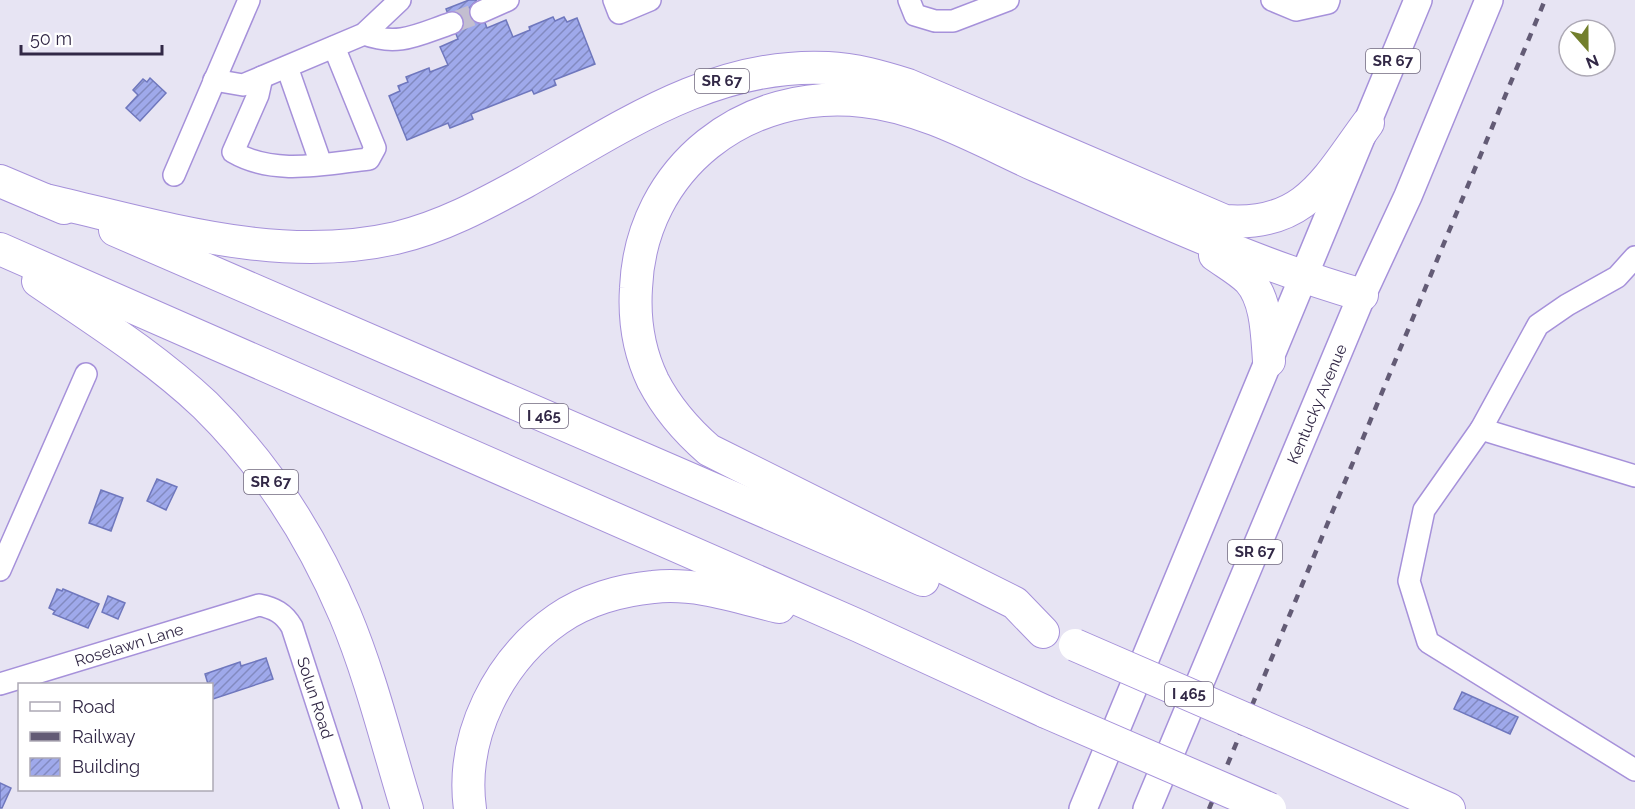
<svg xmlns="http://www.w3.org/2000/svg" width="1635" height="809" font-family="Raleway,sans-serif">
	<style>
		.building { fill: url(#building-hatch); stroke: #6f77bd; stroke-width: 1.5 }
		.lines { fill: none; stroke-linecap: round; stroke-linejoin: round }
		.minor-tunnel { stroke: #c3bed0; stroke-width: 21; stroke-dasharray: 21 10; stroke-linecap: butt }
		.minor-casing { stroke: #a691da; stroke-width: 24 }
		.major-casing { stroke: #a691da; stroke-width: 30 }
		.highway-casing { stroke: #a691da; stroke-width: 34 }
		.minor { stroke: #fff; stroke-width: 21 }
		.major { stroke: #fff; stroke-width: 27 }
		.highway { stroke: #fff; stroke-width: 32 }
		.rail { stroke: #635b75; stroke-width: 4.5; stroke-dasharray: 8 8; stroke-linecap: butt }
		.highway-bridge-casing { stroke: #a691da; stroke-width: 34; stroke-linecap: butt }
		.highway-bridge { stroke: #fff; stroke-width: 32 }
		.labels { text-anchor: middle; dominant-baseline: central; stroke-width: 4.5; stroke-linejoin: round; paint-order: stroke }
		.shield { fill: #fff; stroke: #70687e; stroke-width: 1.5 }
		.shield-label { font-size: 15px; font-weight: bold; fill: #322846 }
		.street-label { font-size: 16px; fill: #322846; stroke: #fff }
	</style>
	<defs>
		<pattern id="building-hatch" width="6" height="6" patternUnits="userSpaceOnUse" patternTransform="scale(1.5)"><rect width="6" height="6" fill="#9fa9eb"/><path d="M-1 1l2-2M0 6l6-6M5 7l2-2" fill="none" stroke="#828ac0"/></pattern>
	</defs>
	<rect width="100%" height="100%" fill="#e7e4f3"/>
	<!-- building -->
	<g class="building">
		<path d="M469,0H476L487,28L506,20L513,37L530,30L529,27L553,17L555,21L564,17L567,22L577,18L595,64L554,80L556,85L534,94L532,90L471,114L473,119L450,128L448,123L407,140L389,96L400,91L398,86L408,82L406,77L429,68L430,72L448,65L440,47L458,39L446,9Z"/>
		<path d="M150,78L166,93L140,121L126,108L138,95L133,90L143,79L147,82Z"/>
		<path d="M157,479L177,487L166,510L147,501Z"/>
		<path d="M101,490L123,498L111,531L89,523Z"/>
		<path d="M57,589L62,591L63,589L99,604L88,628L53,614L55,611L49,608Z"/>
		<path d="M108,596L125,603L118,619L102,612Z"/>
		<path d="M266,658L273,679L213,699L212,684H208L205,674L240,662L241,666Z"/>
		<path d="M1462,692L1518,717L1510,734L1454,709Z"/>
		<path d="M0,783L11,788L2,808H0Z"/>
	</g>
	<g class="lines">
		<!-- minor-tunnel -->
		<path class="minor-tunnel" d="M452,23L481,12"/>
		<!-- minor casing -->
		<g class="minor-casing">
			<g id="minor">
				<path d="M614,0L619,13L650,0"/>
				<path d="M909,0L915,15L935,21H953L1008,0"/>
				<path d="M1272,0L1296,10L1328,3L1329,0"/>
				<path d="M481,12L508,0"/>
				<path d="M364,34C399,47 419,34 452,23"/>
				<path d="M287,67L321,164"/>
				<path d="M262,77L258,95L233,152C274,176 324,164 369,159L375,148L334,47"/>
				<path d="M214,80L243,85L364,34L400,0"/>
				<path d="M174,175L249,0"/>
				<path d="M1635,257L1617,277L1567,305L1538,325L1481,429L1635,476"/>
				<path d="M1481,429L1424,510L1409,581L1428,642L1635,770"/>
				<path d="M0,570L86,374"/>
				<path d="M0,684L259,605C274,608 284,613 292,627L351,809"/>
			</g>
		</g>
		<!-- major casing -->
		<g class="major-casing">
			<g id="major">
				<path d="M1083,809L1418,0"/>
				<path d="M1147,809L1362,295L1408,196L1489,0"/>
			</g>
		</g>
		<!-- highway casing -->
		<g class="highway-casing">
			<g id="highway">
				<path d="M0,181L64,208"/>
				<path d="M45,200C160,226 277,265 396,238C442,227 483,205 525,182C620,128 714,62 828,68C855,69 882,77 908,85L1225,221C1305,227 1326,180 1368,123"/>
				<path d="M115,230L923,580"/>
				<path d="M0,249L859,626L1046,712"/>
				<path d="M1215,255C1226,263 1239,270 1249,280C1267,300 1267,335 1269,361"/>
				<path d="M38,281C95,320 154,357 205,405C265,464 312,537 345,615C371,677 387,744 407,809"/>
				<path d="M1043,632L1015,603L709,450C686,430 667,408 653,381C639,352 634,319 636,288C641,167 747,87 864,101C923,107 984,142 1037,166C1144,212 1250,263 1362,295"/>
				<path d="M1303,744L1449,809"/>
				<path d="M470,809C460,736 499,660 558,619C585,600 621,590 653,587C696,582 738,597 779,607"/>
			</g>
		</g>
		<!-- minor -->
		<use href="#minor" class="minor"/>
		<!-- major -->
		<use href="#major" class="major"/>
		<!-- highway -->
		<use href="#highway" class="highway"/>
		<!-- rail -->
		<path class="rail" d="M1209,809L1545,0"/>
		<!-- highway-bridge casing -->
		<g class="highway-bridge-casing">
			<g id="highway-bridge">
				<path d="M1075,645L1303,744"/>
				<path d="M1046,712L1270,809"/>
			</g>
		</g>
		<!-- highway-bridge -->
		<use href="#highway-bridge" class="highway-bridge"/>
	</g>
	<g class="labels">
		<!-- shield labels -->
		<g class="shield">
			<rect x="1366" y="49" width="54" height="24" rx="4.5"/>
			<rect x="695" y="69" width="54" height="24" rx="4.5"/>
			<rect x="520" y="404" width="48" height="24" rx="4.5"/>
			<rect x="244" y="470" width="54" height="24" rx="4.5"/>
			<rect x="1228" y="540" width="54" height="24" rx="4.5"/>
			<rect x="1165" y="682" width="48" height="24" rx="4.5"/>
		</g>
		<g class="shield-label">
			<text x="1393" y="61">SR 67</text>
			<text x="722" y="81">SR 67</text>
			<text x="544" y="416">I 465</text>
			<text x="271" y="482">SR 67</text>
			<text x="1255" y="552">SR 67</text>
			<text x="1189" y="694">I 465</text>
		</g>
		<!-- street labels -->
		<g class="street-label">
			<text transform="translate(1317 404) rotate(-67)">Kentucky Avenue</text>
			<text transform="translate(129 645) rotate(-17)">Roselawn Lane</text>
			<text transform="translate(315 698) rotate(72)">Solun Road</text>
		</g>
	</g>
	<!-- legend -->
	<rect x="18" y="683" width="195" height="108" fill="#ffffff" stroke="#ada9b5" stroke-width="1.5"/>
	<rect x="30" y="702" width="30" height="9" fill="#ffffff" stroke="#ada9b5" stroke-width="1.5"/>
	<text x="72" y="713" font-size="18" fill="#322846">Road</text>
	<rect x="30" y="732" width="30" height="9" fill="#635b75" stroke="#ada9b5" stroke-width="1.5"/>
	<text x="72" y="743" font-size="18" fill="#322846">Railway</text>
	<rect x="30" y="758" width="30" height="18" fill="url(#building-hatch)" stroke="#ada9b5" stroke-width="1.5"/>
	<text x="72" y="773" font-size="18" fill="#322846">Building</text>
	<!-- north arrow -->
	<g transform="translate(1587 48) rotate(159)"><circle r="28" fill="#ffffff" stroke="#ada9b5" stroke-width="1.5"/>
	<path d="M0-4.5L10 22L0 15L-10 22Z" fill="#727f2c"/>
	<text y="-9" font-size="16" font-weight="bold" text-anchor="middle" fill="#322846">N</text>
	</g>
	<!-- scale -->
	<path d="M21 45v9h141v-9" fill="none" stroke="#322846" stroke-width="3"/>
	<text x="30" y="45" font-size="18" fill="#322846" stroke="#ffffff" stroke-width="4.5" paint-order="stroke">50 m</text>
</svg>
